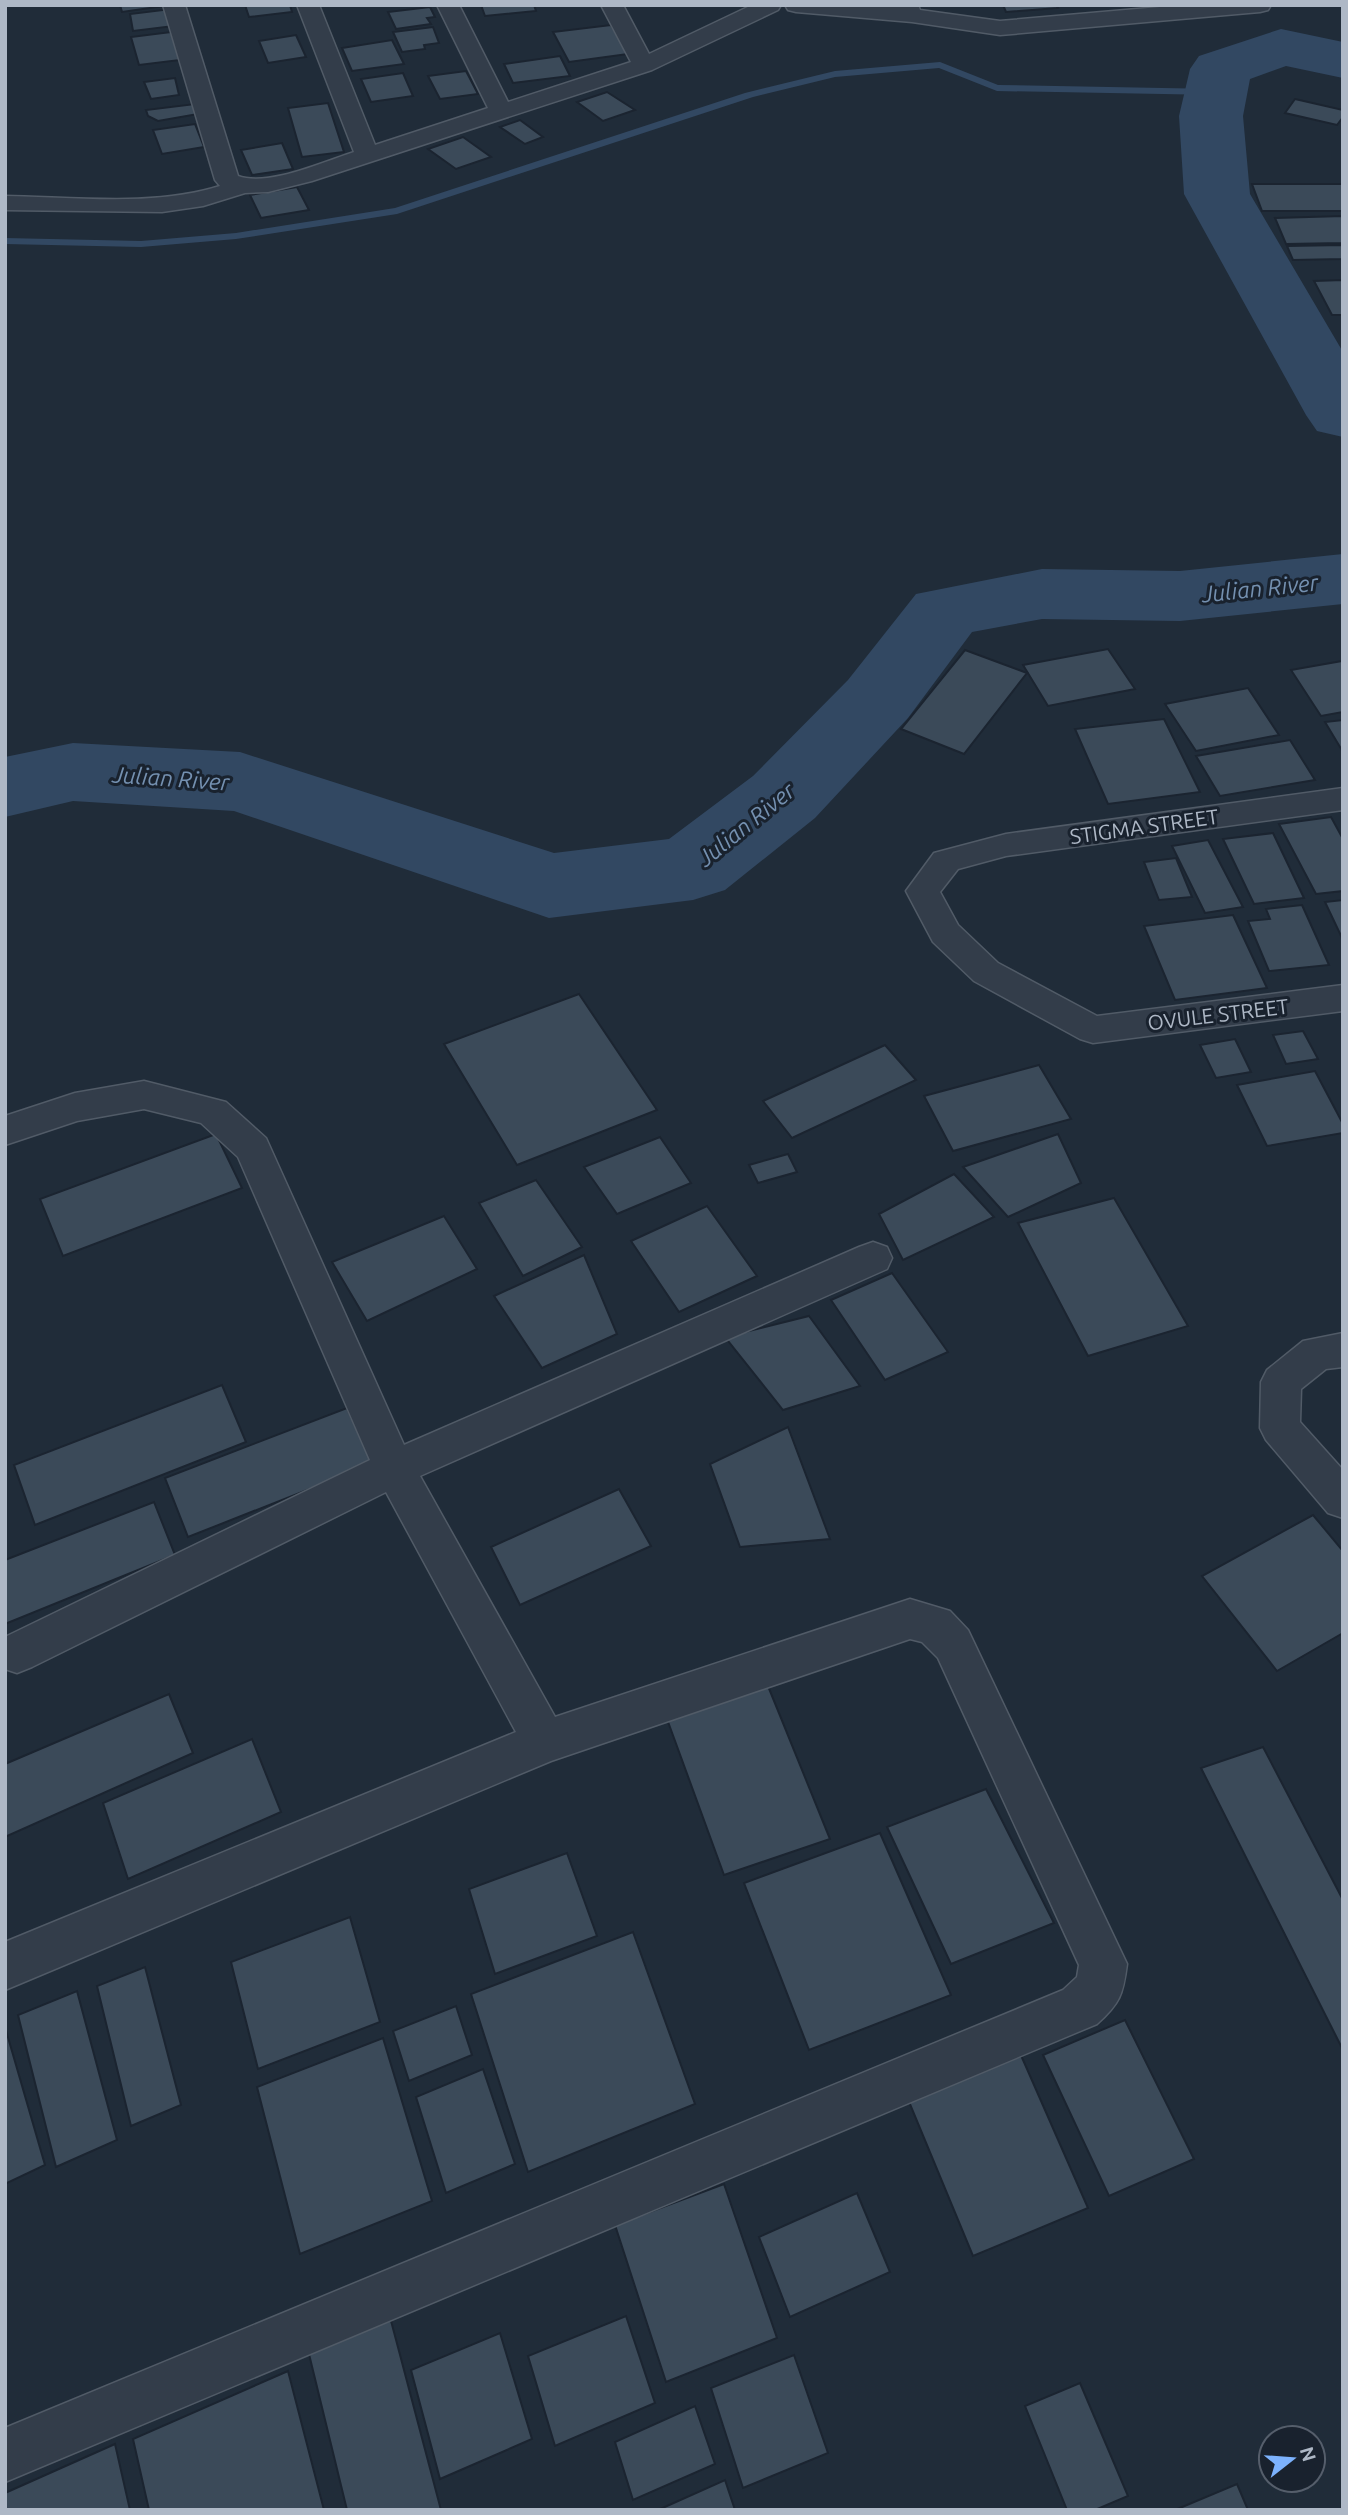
<svg xmlns="http://www.w3.org/2000/svg" width="1348" height="2515" font-family="Ubuntu,sans-serif">
	<style>
		.lines { fill: none; stroke-linecap: round; stroke-linejoin: round }
		.stream { fill: #324862; fill-rule: evenodd }
		.river { fill: #324862; fill-rule: evenodd }
		.building { fill: #3b4a59; stroke: #1b2430; stroke-width: 2 }
		.minor-casing { stroke: #515b67; stroke-width: 3 }
		.minor { fill: #333d4a; fill-rule: evenodd }
		.labels { text-anchor: middle; dominant-baseline: central; stroke-width: 6; stroke-linejoin: round; paint-order: stroke }
		.street-label { font-size: 21px; fill: #aeb8c6; stroke: #19222e }
		.water-label { font-size: 23px; font-style: italic; fill: #7490b0; stroke: #19222e }
	</style>
	<rect width="100%" height="100%" fill="#202c39"/>
	<g class="lines">
		<!-- stream -->
		<path class="stream" d="M940,62L998,85L1216,89L1221,92L1216,95L997,91L939,68L835,77L753,97L397,214L236,239L141,247L5,244V238L141,241L236,233L395,208L745,93L835,71Z"/>
		<!-- river -->
		<g class="river">
			<path d="M1281,29L1343,42V78L1286,66L1250,79L1243,116L1250,194L1343,352V437L1317,431L1306,415L1184,194L1179,116L1190,69L1199,56Z"/>
			<path d="M1343,554V604L1180,621L1042,619L972,632L908,718L815,818L725,890L693,900L549,918L234,811L73,801L5,817V757L73,743L240,752L554,853L669,839L753,776L848,680L916,594L1042,569L1180,571Z"/>
		</g>
	</g>
	<!-- building -->
	<g class="building">
		<path d="M120,5H171L122,12Z"/>
		<path d="M245,5H290L292,12L249,17Z"/>
		<path d="M481,5H534L536,11L485,16Z"/>
		<path d="M1003,5H1056L1058,8L1006,12Z"/>
		<path d="M430,7L435,17L427,18L431,24L396,29L388,12Z"/>
		<path d="M171,9L174,26L133,31L130,14Z"/>
		<path d="M611,25L628,54L569,62L553,32Z"/>
		<path d="M433,27L439,43L424,45L425,49L402,52L393,32Z"/>
		<path d="M171,32L180,60L139,65L131,37Z"/>
		<path d="M296,35L306,57L268,63L259,41Z"/>
		<path d="M392,40L404,64L352,71L342,48Z"/>
		<path d="M560,56L570,76L513,83L504,64Z"/>
		<path d="M466,71L478,94L440,99L428,76Z"/>
		<path d="M403,73L413,96L371,102L361,79Z"/>
		<path d="M175,78L179,95L151,99L144,82Z"/>
		<path d="M607,92L635,110L603,121L577,102Z"/>
		<path d="M1295,99L1343,110V117L1337,125L1285,113Z"/>
		<path d="M328,103L344,152L302,157L288,108Z"/>
		<path d="M195,104L198,114L158,121L148,116L146,110Z"/>
		<path d="M520,120L543,137L525,144L500,127Z"/>
		<path d="M195,124L204,147L162,154L153,130Z"/>
		<path d="M463,137L491,157L456,169L428,149Z"/>
		<path d="M282,143L293,169L252,175L241,150Z"/>
		<path d="M1252,184H1342L1343,211H1262Z"/>
		<path d="M297,187L309,210L261,218L250,195Z"/>
		<path d="M1343,216V243L1286,244L1275,218Z"/>
		<path d="M1343,245V259L1293,260L1287,246Z"/>
		<path d="M1343,280V315H1332L1314,281Z"/>
		<path d="M1108,649L1135,689L1048,706L1023,665Z"/>
		<path d="M965,650L1027,673L964,754L901,729Z"/>
		<path d="M1342,661L1343,712L1321,716L1291,670Z"/>
		<path d="M1248,688L1279,735L1196,751L1165,704Z"/>
		<path d="M1164,719L1200,792L1108,804L1075,729Z"/>
		<path d="M1343,720V752L1325,722Z"/>
		<path d="M1290,740L1315,780L1220,796L1196,756Z"/>
		<path d="M1331,817L1343,839V891L1316,894L1279,824Z"/>
		<path d="M1273,833L1304,898L1254,904L1223,839Z"/>
		<path d="M1208,840L1243,907L1205,913L1172,846Z"/>
		<path d="M1176,858L1192,897L1159,900L1144,862Z"/>
		<path d="M1343,900V940L1325,902Z"/>
		<path d="M1302,905L1329,965L1269,971L1248,921L1270,919L1266,909Z"/>
		<path d="M1233,915L1267,988L1175,1000L1144,926Z"/>
		<path d="M579,994L657,1110L517,1165L444,1044Z"/>
		<path d="M1303,1031L1318,1059L1286,1064L1273,1035Z"/>
		<path d="M1235,1039L1251,1072L1216,1078L1200,1045Z"/>
		<path d="M885,1045L916,1080L792,1138L763,1101Z"/>
		<path d="M1039,1065L1071,1119L953,1151L924,1096Z"/>
		<path d="M1315,1071L1343,1124V1133L1267,1146L1237,1085Z"/>
		<path d="M216,1134L242,1188L63,1256L40,1199Z"/>
		<path d="M1058,1134L1081,1183L1008,1217L963,1167Z"/>
		<path d="M660,1137L691,1183L617,1214L584,1167Z"/>
		<path d="M788,1154L797,1172L758,1183L749,1165Z"/>
		<path d="M954,1174L994,1217L903,1260L879,1214Z"/>
		<path d="M536,1180L582,1247L523,1276L479,1203Z"/>
		<path d="M1114,1198L1188,1326L1088,1356L1018,1223Z"/>
		<path d="M707,1206L757,1276L679,1312L631,1241Z"/>
		<path d="M444,1216L477,1269L367,1321L332,1262Z"/>
		<path d="M584,1255L617,1334L542,1368L494,1296Z"/>
		<path d="M892,1273L948,1352L885,1380L831,1300Z"/>
		<path d="M809,1316L860,1386L783,1410L725,1337Z"/>
		<path d="M222,1385L246,1442L35,1525L14,1465Z"/>
		<path d="M347,1408L373,1464L188,1537L165,1478Z"/>
		<path d="M788,1427L830,1539L740,1547L710,1464Z"/>
		<path d="M619,1489L651,1546L520,1605L491,1547Z"/>
		<path d="M154,1502L175,1555L5,1624V1560Z"/>
		<path d="M1313,1515L1343,1551V1633L1277,1671L1202,1576Z"/>
		<path d="M768,1686L830,1839L724,1875L667,1719Z"/>
		<path d="M169,1694L193,1753L5,1837V1764Z"/>
		<path d="M252,1739L281,1812L128,1879L103,1803Z"/>
		<path d="M1263,1747L1343,1900V2050L1201,1768Z"/>
		<path d="M986,1789L1054,1923L951,1964L887,1827Z"/>
		<path d="M880,1833L951,1995L809,2050L744,1883Z"/>
		<path d="M567,1853L597,1936L495,1974L469,1889Z"/>
		<path d="M350,1917L380,2022L258,2069L231,1962Z"/>
		<path d="M633,1932L695,2104L528,2172L471,1994Z"/>
		<path d="M145,1967L181,2105L131,2126L97,1986Z"/>
		<path d="M77,1991L117,2140L56,2167L18,2015Z"/>
		<path d="M456,2006L472,2055L409,2081L393,2031Z"/>
		<path d="M1125,2020L1194,2159L1109,2196L1043,2055Z"/>
		<path d="M5,2027L45,2165L5,2184Z"/>
		<path d="M383,2038L432,2201L300,2254L257,2087Z"/>
		<path d="M1020,2053L1088,2208L973,2256L907,2097Z"/>
		<path d="M483,2069L515,2164L446,2193L416,2097Z"/>
		<path d="M724,2184L777,2338L666,2382L615,2225Z"/>
		<path d="M857,2193L890,2272L790,2317L759,2237Z"/>
		<path d="M626,2316L655,2403L555,2446L528,2356Z"/>
		<path d="M390,2317L441,2510H347L308,2350Z"/>
		<path d="M500,2333L532,2439L440,2479L411,2370Z"/>
		<path d="M794,2355L828,2453L743,2488L711,2388Z"/>
		<path d="M288,2371L324,2510H149L133,2439Z"/>
		<path d="M1080,2383L1128,2496L1095,2510H1067L1025,2406Z"/>
		<path d="M695,2406L715,2464L633,2500L615,2442Z"/>
		<path d="M115,2444L130,2510H5V2493Z"/>
		<path d="M725,2480L735,2510H658Z"/>
		<path d="M1237,2484L1248,2510H1175Z"/>
	</g>
	<g class="lines">
		<!-- minor casing -->
		<g class="minor-casing">
			<g id="minor">
				<path d="M163,5H185L238,176C268,187 323,162 354,152L297,5H319L375,145L488,108L437,5H459L508,102L631,62L601,5H623L649,54L752,5H781L778,10L652,70L312,181L268,192L245,193L203,206L162,212L5,210V196C74,197 154,207 220,186L215,180Z"/>
				<path d="M785,5H918L920,10L1000,21L1183,5H1271L1268,10L1260,12L1000,35L912,22L796,12L788,10Z"/>
				<path d="M1343,788V810L1006,856L958,869L940,892L958,925L998,963L1097,1016L1343,985V1011L1093,1043L1080,1039L974,981L933,942L906,891L934,853L1006,834Z"/>
				<path d="M144,1081L226,1102L266,1138L404,1445L859,1247L873,1242L887,1247L892,1258L887,1269L420,1476L555,1717L910,1599L950,1611L968,1630L1127,1964C1123,1995 1120,2003 1097,2024L5,2482V2428L1063,1990L1077,1977L1079,1965L938,1658L922,1642L910,1639L551,1761L5,1990V1942L516,1732L386,1492L32,1667L17,1673L5,1669V1637L370,1460L238,1157L201,1123L144,1109L77,1121L5,1145V1116L75,1093Z"/>
				<path d="M1343,1333V1367L1326,1369L1301,1389L1300,1422L1343,1470V1518L1328,1513L1266,1440L1260,1428L1261,1382L1267,1370L1303,1341Z"/>
			</g>
		</g>
		<!-- minor -->
		<use href="#minor" class="minor"/>
	</g>
	<g class="labels">
		<!-- street labels -->
		<g class="street-label">
			<text transform="translate(1144 826) rotate(-8)">STIGMA STREET</text>
			<text transform="translate(1218 1014) rotate(-7)">OVULE STREET</text>
		</g>
		<!-- water labels -->
		<g class="water-label">
			<text transform="translate(1260 588) rotate(-6)">Julian River</text>
			<text transform="translate(171 778) rotate(4)">Julian River</text>
			<text transform="translate(746 824) rotate(-39)">Julian River</text>
		</g>
	</g>
	<!-- border -->
	<rect width="1348" height="2515" fill="none" stroke="#aeb8c6" stroke-width="14"/>
	<!-- north arrow -->
	<g transform="translate(1292 2459) rotate(73)"><circle r="33" fill="#19222e" stroke="#555e6b" stroke-width="2"/>
	<path d="M0-5L12 26L0 18L-12 26Z" fill="#7cb2fd"/>
	<text y="-10" font-size="19" font-weight="bold" text-anchor="middle" fill="#aeb8c6">N</text>
	</g>
</svg>
